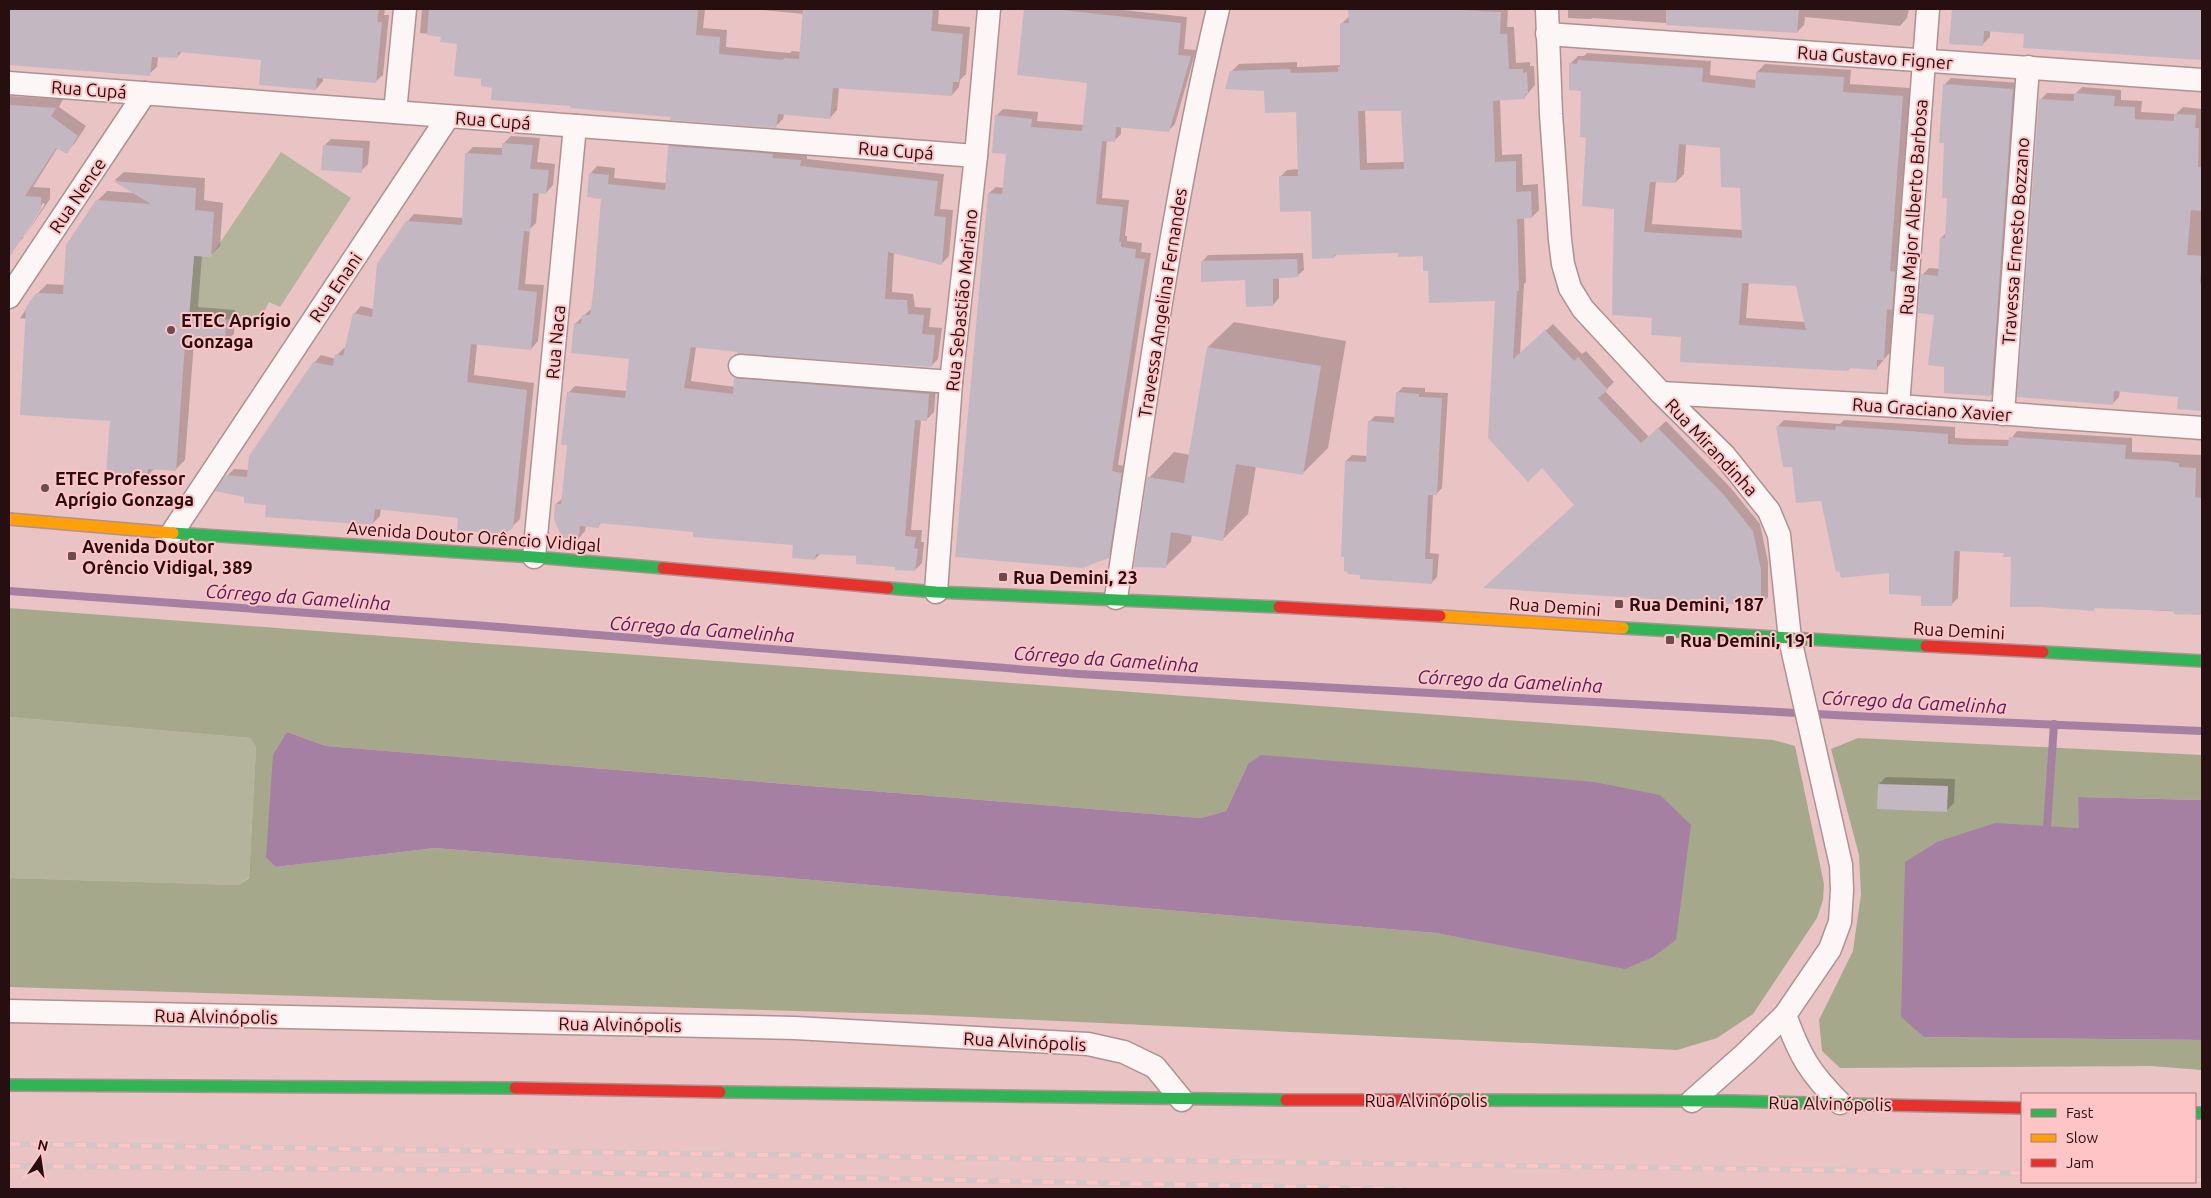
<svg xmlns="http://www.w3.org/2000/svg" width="2211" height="1198" font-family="Ubuntu,sans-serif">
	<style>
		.green { fill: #b4b49c }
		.forest { fill: #a6a88c; fill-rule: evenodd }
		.water { fill: #a580a2 }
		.shadow { fill: #0003; fill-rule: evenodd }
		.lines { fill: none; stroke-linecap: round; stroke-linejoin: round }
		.stream { stroke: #a580a2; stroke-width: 8 }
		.building { fill: #c3b8c2; fill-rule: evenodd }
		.street-casing { stroke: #af9192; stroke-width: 25 }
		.fast-casing { stroke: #af9192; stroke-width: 14 }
		.slow-casing { stroke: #af9192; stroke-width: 14 }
		.jam-casing { stroke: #af9192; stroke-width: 14 }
		.street { stroke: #fcf6f6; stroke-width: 22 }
		.fast { stroke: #30b455; stroke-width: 11 }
		.slow { stroke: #ff9f0a; stroke-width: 11 }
		.jam { stroke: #e5322d; stroke-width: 11 }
		.rail-casing { stroke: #d2c6c7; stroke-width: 5.5 }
		.rail { stroke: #ffc4c6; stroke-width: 4; stroke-dasharray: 11; stroke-linecap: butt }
		.poi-dot { fill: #6b4d4f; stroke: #ffc4c6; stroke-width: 2 }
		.labels { text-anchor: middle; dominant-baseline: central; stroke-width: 4; stroke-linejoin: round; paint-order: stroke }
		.street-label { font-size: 18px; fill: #270e10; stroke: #ffc4c6 }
		.poi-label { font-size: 18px; font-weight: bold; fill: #270e10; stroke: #ffc4c6; text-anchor: start }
		.water-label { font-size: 19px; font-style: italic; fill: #4f205e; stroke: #ffc4c6 }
	</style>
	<rect width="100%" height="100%" fill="#eac3c4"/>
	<!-- green -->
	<g class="green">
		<path d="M281,152L351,198L280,307L269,302L260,321L189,317L194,256H211Z"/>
		<path d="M9,717L250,738L256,747L249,877L239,885L9,878Z"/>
	</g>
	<!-- forest -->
	<g class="forest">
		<path d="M9,608L1773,740L1795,746L1824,884L1823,900L1817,918L1753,1014L1717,1038L1677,1050L929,1015L9,987V878L239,885L249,878L256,747L250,738L9,717ZM287,732L326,746L1201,818L1226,811L1248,764L1625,968L1436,933L435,848L276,867Z"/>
		<path d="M1858,738L2202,755V800L2079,797V828L2047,827L1924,1037L2202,1040V1070L2151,1066L1840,1068L1822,1051L1819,1020L1853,951L1861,894L1859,855L1831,749Z"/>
	</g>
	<!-- water -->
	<g class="water">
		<path d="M287,732L326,746L1201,818L1226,811L1248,764L1261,755L1594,782L1660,795L1691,825L1676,940L1653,957L1625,969L1436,933L435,848L276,867L266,857L273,755Z"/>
		<path d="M2078,797L2202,800V1040L1924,1037L1901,1017L1905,862L1937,842L1995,823L2079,828Z"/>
	</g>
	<!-- shadow -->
	<g class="shadow">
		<path d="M9,9H385L384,15H389L383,75L375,82L323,77V81L316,89L263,59L183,51L177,57L158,56L157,67L149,74L9,63Z"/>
		<path d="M422,9H705L703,28L727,30L726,47L790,53L792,51L801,52L804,14L750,9H939L938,24L970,27L966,74L960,80L959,87L952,95L839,87L837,110L830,118L784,114L783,119L776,126L572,105L493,87L483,78L459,42L442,35L420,33Z"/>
		<path d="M1026,9H1114L1187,17L1184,49L1196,50L1175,124L1168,131L1121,127V134L1114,141L1107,140L1102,198L1129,200L1125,236H1127V241L1142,243L1141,252L1151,253L1118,465L1127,466L1115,550L1108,556L989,193L996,187L1004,188L1007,152L997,115L1003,109L1038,112L1037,121L1084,125L1089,82L1018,74Z"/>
		<path d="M1351,9H1508L1507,27H1514L1516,63L1530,62V66H1534L1535,85L1524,98L1500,99L1502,155L1522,154L1523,185L1538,184L1539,210L1532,217H1524L1526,282L1524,284L1520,354L1553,324L1582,354L1586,351L1614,382L1605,391L1649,437L1666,421L1730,487L1760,524L1768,562V597L1761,605L1575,505L1542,467L1496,300L1429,270L1425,254L1399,252L1337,254L1334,257L1312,210L1280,177L1287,170L1300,169L1298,111L1265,90L1231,72L1239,64L1297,62V67L1341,65V24L1350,16ZM1403,109L1405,162L1367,163L1365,110Z"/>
		<path d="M1568,9H1909L1907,18L1900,26L1805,17L1804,25L1797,32L1592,18L1591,19L1568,18Z"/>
		<path d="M1953,9H2202V59L2024,47L2025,33L1990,30V37L1982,45L1951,42Z"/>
		<path d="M1587,53L1711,61L1710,75L1757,80V72L1765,64L1851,70L1850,84L1910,88L1898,264L1900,301L1894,306L1891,351L1876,369L1851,367L1848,370L1683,336L1654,316L1616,207L1588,137L1582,89L1570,64L1578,56H1584ZM1686,144L1721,146L1741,187L1743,230L1652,224L1656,181L1676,182L1684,174ZM1749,282L1797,285L1806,322L1746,318Z"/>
		<path d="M1951,78L2020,83L1998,388L1991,395L1946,366L1935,314L1922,275L1929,268L1940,269L1941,238L1946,233L1948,197L1944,85Z"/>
		<path d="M2082,87L2121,90V100L2142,101L2141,112L2176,114L2183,107L2202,109V410L2179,408V395L2120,390L2119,397L2112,404L2040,100L2047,93L2075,94Z"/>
		<path d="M9,96L63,99L59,107L86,126L75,143L66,152L58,147L33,187L50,188V199L24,237L45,204L43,203L21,237H24L16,245L9,244Z"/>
		<path d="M511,136L540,138L537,162L555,164L553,185L546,193L539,192L536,223L530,229L525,284L544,285L538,341L531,349L477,344L474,375L534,383L520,519L512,527L460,516L381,508L380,516L373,523L268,504L246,496L227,476L234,469L249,470L314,363L321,355L336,359L337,355L344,348H346L354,314L361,306L374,309L407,222L414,214L463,218L466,154L473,147L503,148L504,143Z"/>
		<path d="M331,139L370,141L368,164L361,171L324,146Z"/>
		<path d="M676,139L807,154V159L944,174L940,209L953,210L949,256L942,263L894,252L892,292L913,294L915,307L931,308L929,327L942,328L938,359L931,366L696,347L691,381L735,387L736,378L743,371L936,387L934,412L926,420L921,419L911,530H922L921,542H924L922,563L915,570L857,555L821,553L815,559L795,544L695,531L602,522L598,526L586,525L585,531L578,539L556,504L563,498L568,444V393L575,386L627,391L631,358L575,324L592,308L603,198L590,174L597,166L615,168L614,178L666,183L669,146Z"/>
		<path d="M124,172L205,178L204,200L223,203L220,246L211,255H202L198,307L235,310L234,334L224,343L194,342L185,460L175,470L155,468L147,476L111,420L27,319L20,318L37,294L47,284L65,285L97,201L107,191L136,193L115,180Z"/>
		<path d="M1303,253L1304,270L1297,276L1279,277V298L1273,305L1246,278L1202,262L1208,255Z"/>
		<path d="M1234,322L1346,341L1328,448L1303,473L1256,466L1248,514L1222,540L1192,534L1191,542L1165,567L1149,478L1174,452L1190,455L1208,347Z"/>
		<path d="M1403,387L1425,388V392L1448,393L1442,488L1436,494H1433L1430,553L1439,554L1437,577L1431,583L1349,570L1346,461L1352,455L1367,456L1369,422L1375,416L1396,417L1397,393Z"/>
		<path d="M1784,420L1840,424L1844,420L1955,427V438L1974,439L2010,440L2017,431L2132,438V452L2202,455V613L2096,607L2094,609L2005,552L1960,550L1958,598L1951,605L1923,595L1890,572L1822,500L1793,466L1777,427Z"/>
		<path d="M1886,777L1955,779L1954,803L1947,810L1879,784Z"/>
	</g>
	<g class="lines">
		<!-- stream -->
		<g class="stream">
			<path d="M9,591L487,626L1079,674L1853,716L2202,731"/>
			<path d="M2047,827L2054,724"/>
		</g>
	</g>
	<!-- building -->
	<g class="building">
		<path d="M9,9H379L377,22H382L376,83L317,78L316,90L259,85L261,60L178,52V58L152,57L150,76L9,65Z"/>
		<path d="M429,9H698L696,35L720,37L719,54L783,60L784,58L799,59L803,9H933L931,31L963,34L959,82H953L952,96L833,88L830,119L778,114L776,128L670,120V117L570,108V106L491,100L492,88L481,86V79L454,76L457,44L440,42L441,37L427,35Z"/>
		<path d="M1024,9H1052L1181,23L1178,55L1191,56L1169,132L1116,127L1115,142L1102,141L1096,204L1123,207L1119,242H1121V247L1136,249L1135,258L1145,259L1112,471L1122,473L1109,558L1082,568L955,557L988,193L1002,194L1006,154L992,153L995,115L1032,119L1031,127L1082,131L1087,83L1017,75Z"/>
		<path d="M1438,9L1501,12L1500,34H1507L1509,69H1523V73L1527,72L1528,94H1525V99L1493,101L1495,162L1516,161V192L1531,191L1532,218L1517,219L1519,291H1517L1513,359L1545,330L1574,361L1578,357L1608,390L1598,398L1641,443L1658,428L1723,494L1753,531L1761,570V606L1483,588L1574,505L1542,468L1528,482L1488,438L1495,301L1429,303L1428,271H1423V256L1398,257V253L1334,255V258L1312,259L1311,211L1280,212L1279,176H1298L1296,112L1265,113L1264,91L1225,89L1230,71L1290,69L1291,73L1338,72V67H1340V23H1349L1348,10ZM1358,111H1401L1404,169L1360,170Z"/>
		<path d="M1666,9H1799L1797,33L1666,25Z"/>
		<path d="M1952,9H2202V60L2023,48L2024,34L1984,31L1983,46L1949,44Z"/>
		<path d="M1578,60L1703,68L1702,82L1755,88L1756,72L1844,77L1843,92L1903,96L1890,271L1895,272L1892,310L1887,309L1884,360H1877V370L1849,368V371L1680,362L1681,337L1651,335L1652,318L1612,315L1614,209L1582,206L1586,138L1580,137L1581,91L1569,90V63L1577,64ZM1679,144L1720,148L1721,187L1740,188L1742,238L1644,232L1650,182L1676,183ZM1742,283L1796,286L1806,330L1739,325Z"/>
		<path d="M1943,84L2013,89L1991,396L1944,393V367L1928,365L1934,315L1918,313L1921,274L1938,276L1940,237L1945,238L1947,198H1942L1944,143H1939Z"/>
		<path d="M2074,93L2115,96L2114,106L2135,107V119L2174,121V114L2196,115L2195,128H2199L2198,167H2202V211L2191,210L2187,255L2202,256L2200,283L2202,284V411L2177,409L2178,397L2114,391L2113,405L2017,397L2039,99L2074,101Z"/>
		<path d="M9,105L56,108L51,116L78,136L67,154L56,148L25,196L41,197V209L9,258Z"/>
		<path d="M502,143L533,145L530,169L549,170L546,194L533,193L530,232L524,231L518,290L537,292L531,350L471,344L467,382L527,390L513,528L504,534L457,530L458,518L375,509L373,525L265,517L266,505L244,503V497L215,491L226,475L247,477L249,456L313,362L333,366L335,354L343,356L353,313L372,317L377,264L406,221L462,225L465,153L502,155Z"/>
		<path d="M323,145L363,148L362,173L321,170Z"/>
		<path d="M668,146L773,154L772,158L801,160L800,166L938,181L934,216L946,217L942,265L888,252L885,299L907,300L908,314L924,315L922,334L935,335L932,367L737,354V352L691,347L684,388L733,394L734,378L929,394L927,421L915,420L905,536L916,537L914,548L918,549L915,571L895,570V567L856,564V556L816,554L815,560L792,558L793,545L693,537V532L599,523V528L580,526L578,540L562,538L554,519L555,504H561L565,466L567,445H561L567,392L625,398L629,359L571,353L574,323L581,324L582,315H590L594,286L601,199L587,197L589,173L609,175L608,184L665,190Z"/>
		<path d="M113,181L196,188L195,210L214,212L211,257L194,256L189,317L226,319L225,344L185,343L176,471L148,469L147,477L106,474L110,421L20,415L26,307L36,293L63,294L66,245L96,200L151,204Z"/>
		<path d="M1297,259L1298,277L1273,279V306L1246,307L1245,280L1201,282V261Z"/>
		<path d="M1207,347L1321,366L1303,475L1236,464L1223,541L1171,532L1166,568L1134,567L1147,477L1184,483Z"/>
		<path d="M1396,392L1419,394V397L1442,398L1437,495H1428L1425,559H1433L1432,584L1360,579V575L1347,574L1348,572L1344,571V557H1341L1345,461L1366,462L1368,421L1394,423Z"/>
		<path d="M1776,426L1835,430L1836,426L1948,434V444L1966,445L2008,446L2009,437L2126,445L2125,459L2166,461L2179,463V467L2196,468L2195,497L2202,498V615L2174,614V611L2094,608V611L2041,607H2010L2011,557H2003L2004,553L1954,551L1952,606H1921V596L1889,594V573L1841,578L1839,571L1836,572L1821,501L1796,503L1792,467H1783Z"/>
		<path d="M1878,784L1948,786L1947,812L1877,809Z"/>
	</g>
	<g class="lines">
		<!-- street casing -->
		<g class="street-casing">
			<g id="street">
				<path d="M1547,9L1551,114L1560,240L1563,264L1570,288L1583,309L1661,393L1725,456L1769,511L1779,535L1790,639L1841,865L1842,890L1840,922L1830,949L1785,1015L1746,1053L1692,1101"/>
				<path d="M1547,34L2202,80"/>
				<path d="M9,83L976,156"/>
				<path d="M395,112L405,9"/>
				<path d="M9,297L145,93"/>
				<path d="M740,366L951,382"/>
				<path d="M1661,393L1898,406L2202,428"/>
				<path d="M1898,406L1928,9"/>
				<path d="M2003,414L2028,67"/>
				<path d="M172,533L448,117"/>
				<path d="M534,557L575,126"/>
				<path d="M936,592L951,382L976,156L989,9"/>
				<path d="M1116,598C1146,401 1172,203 1218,9"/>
				<path d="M9,1011L795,1028L1088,1044L1124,1052L1155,1067L1182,1100"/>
				<path d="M1785,1015C1800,1056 1809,1072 1840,1103"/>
			</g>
		</g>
		<!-- fast casing -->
		<g class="fast-casing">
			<g id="fast">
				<path d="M173,533L534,557L663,568"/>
				<path d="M888,588L936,592L1279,607"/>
				<path d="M1623,628L1926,646"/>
				<path d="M2043,652L2202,661"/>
				<path d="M9,1085L515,1088"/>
				<path d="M720,1092L1286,1100"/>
				<path d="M1444,1100L1732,1101L1886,1105"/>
				<path d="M2195,1113H2202"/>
			</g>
		</g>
		<!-- slow casing -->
		<g class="slow-casing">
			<g id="slow">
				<path d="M9,519L173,533"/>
				<path d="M1440,616L1623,628"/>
			</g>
		</g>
		<!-- jam casing -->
		<g class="jam-casing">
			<g id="jam">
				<path d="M663,568L888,588"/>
				<path d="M1279,607L1440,616"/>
				<path d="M1926,646L2043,652"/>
				<path d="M515,1088L720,1092"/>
				<path d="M1286,1100H1444"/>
				<path d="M1886,1105L2022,1108"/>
			</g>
		</g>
		<!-- street -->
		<use href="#street" class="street"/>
		<!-- fast -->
		<use href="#fast" class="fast"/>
		<!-- slow -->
		<use href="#slow" class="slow"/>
		<!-- jam -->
		<use href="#jam" class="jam"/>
		<!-- rail casing -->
		<g class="rail-casing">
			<g id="rail">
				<path d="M9,1144L2022,1173"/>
				<path d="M9,1166L462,1170L1403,1189"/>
				<path d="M2195,1180H2202"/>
			</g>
		</g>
		<!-- rail -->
		<use href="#rail" class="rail"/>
	</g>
	<!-- markers -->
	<g class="poi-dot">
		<circle cx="171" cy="330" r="5"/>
		<circle cx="45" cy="488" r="5"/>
		<rect x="67" y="551" width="10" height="10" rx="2.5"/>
		<rect x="998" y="572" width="10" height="10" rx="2.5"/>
		<rect x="1614" y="599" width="10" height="10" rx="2.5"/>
		<rect x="1665" y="635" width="10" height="10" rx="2.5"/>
	</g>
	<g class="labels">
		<!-- street labels -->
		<g class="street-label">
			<text transform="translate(1875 57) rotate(4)">Rua Gustavo Figner</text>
			<text transform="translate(89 89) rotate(4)">Rua Cupá</text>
			<text transform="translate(493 120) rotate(4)">Rua Cupá</text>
			<text transform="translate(896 150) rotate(4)">Rua Cupá</text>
			<text transform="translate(77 195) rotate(-56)">Rua Nence</text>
			<text transform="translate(1913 207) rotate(-86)">Rua Major Alberto Barbosa</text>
			<text transform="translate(2015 241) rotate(-86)">Travessa Ernesto Bozzano</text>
			<text transform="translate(335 287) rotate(-56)">Rua Enani</text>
			<text transform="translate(961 300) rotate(-84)">Rua Sebastião Mariano</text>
			<text transform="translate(1162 303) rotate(-81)">Travessa Angelina Fernandes</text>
			<text transform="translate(555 342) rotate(-85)">Rua Naca</text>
			<text transform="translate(1932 409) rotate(4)">Rua Graciano Xavier</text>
			<text transform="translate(1712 447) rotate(47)">Rua Mirandinha</text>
			<text transform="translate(474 536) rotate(4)">Avenida Doutor Orêncio Vidigal</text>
			<text transform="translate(1555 606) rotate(4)">Rua Demini</text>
			<text transform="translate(1959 630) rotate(3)">Rua Demini</text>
			<text transform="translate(216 1016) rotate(1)">Rua Alvinópolis</text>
			<text transform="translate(620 1024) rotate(1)">Rua Alvinópolis</text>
			<text transform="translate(1025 1041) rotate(3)">Rua Alvinópolis</text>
			<text x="1426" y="1100">Rua Alvinópolis</text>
			<text transform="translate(1830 1103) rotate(1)">Rua Alvinópolis</text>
		</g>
		<!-- poi labels -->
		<g class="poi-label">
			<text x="181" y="320">ETEC Aprígio<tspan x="181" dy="21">Gonzaga</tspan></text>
			<text x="55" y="478">ETEC Professor<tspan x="55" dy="21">Aprígio Gonzaga</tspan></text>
			<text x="82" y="546">Avenida Doutor<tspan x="82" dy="21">Orêncio Vidigal, 389</tspan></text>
			<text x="1013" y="577">Rua Demini, 23</text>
			<text x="1629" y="604">Rua Demini, 187</text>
			<text x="1680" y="640">Rua Demini, 191</text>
		</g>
		<!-- water labels -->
		<g class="water-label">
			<text transform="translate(298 597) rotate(4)">Córrego da Gamelinha</text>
			<text transform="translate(702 629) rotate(4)">Córrego da Gamelinha</text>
			<text transform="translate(1106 659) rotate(4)">Córrego da Gamelinha</text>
			<text transform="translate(1510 681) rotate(3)">Córrego da Gamelinha</text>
			<text transform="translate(1914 702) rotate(3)">Córrego da Gamelinha</text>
		</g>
	</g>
	<!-- border -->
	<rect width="2211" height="1198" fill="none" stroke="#270e10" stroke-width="20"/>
	<!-- legend -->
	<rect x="2021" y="1093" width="175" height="90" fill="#ffc4c6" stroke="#a97b7d"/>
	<rect x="2031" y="1109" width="25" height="8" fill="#30b455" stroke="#a97b7d"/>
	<text x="2066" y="1118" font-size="15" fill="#270e10">Fast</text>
	<rect x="2031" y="1134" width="25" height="8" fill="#ff9f0a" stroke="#a97b7d"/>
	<text x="2066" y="1143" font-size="15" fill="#270e10">Slow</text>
	<rect x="2031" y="1159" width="25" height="8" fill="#e5322d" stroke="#a97b7d"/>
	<text x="2066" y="1168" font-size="15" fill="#270e10">Jam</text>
	<!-- north arrow -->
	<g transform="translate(40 1158) rotate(13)" stroke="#ffc4c6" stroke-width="4" paint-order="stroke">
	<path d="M0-4L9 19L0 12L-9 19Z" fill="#270e10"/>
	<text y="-8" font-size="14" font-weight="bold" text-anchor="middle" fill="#270e10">N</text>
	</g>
</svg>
